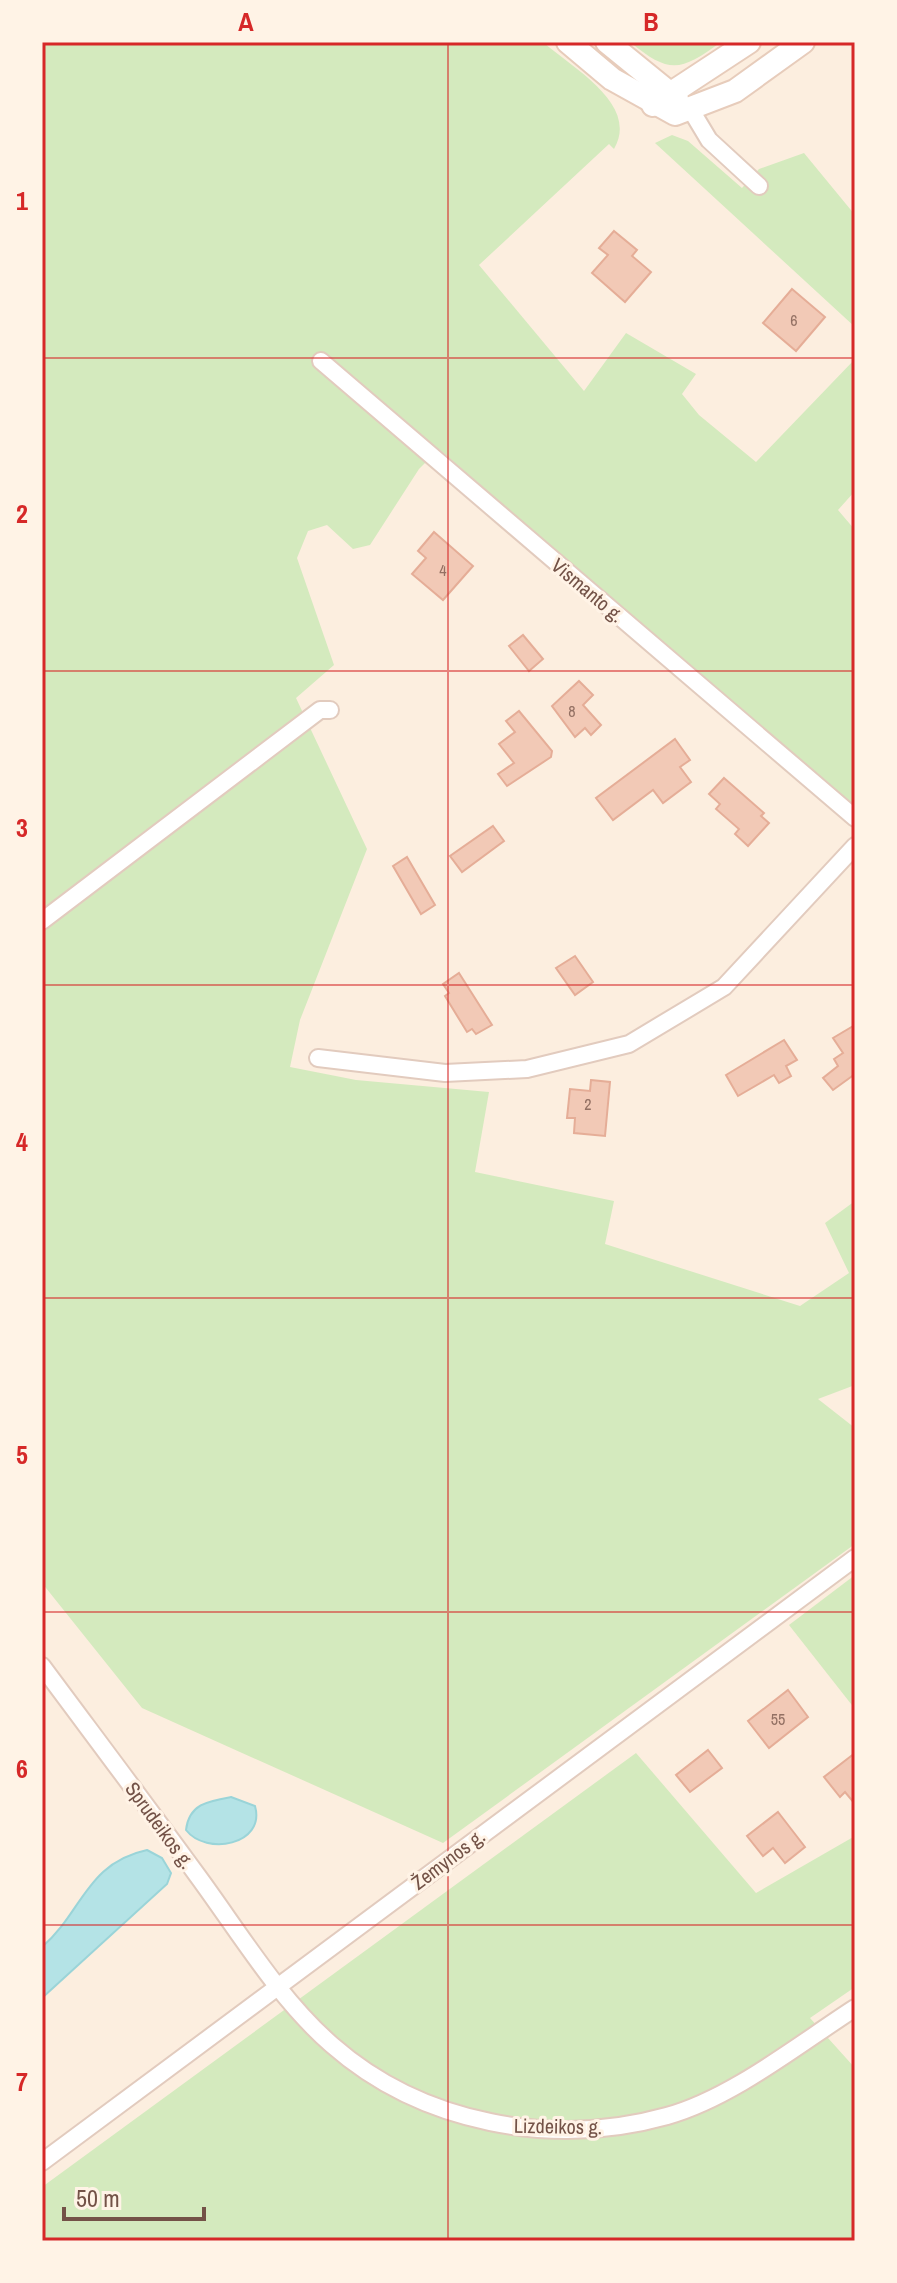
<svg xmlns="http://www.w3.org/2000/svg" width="897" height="2283" font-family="'Archivo Narrow',sans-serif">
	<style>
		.green { fill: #d4eabe }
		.water { fill: #b4e3e6; stroke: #9ad4d8; stroke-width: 2 }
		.building { fill: #f2c9b6; stroke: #e5ad97; stroke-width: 2 }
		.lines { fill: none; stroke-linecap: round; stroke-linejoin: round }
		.street-casing { stroke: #e2cbbe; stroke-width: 20 }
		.secondary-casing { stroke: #e7ccbb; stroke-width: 26 }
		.street { stroke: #fff; stroke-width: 16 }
		.secondary { stroke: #fff; stroke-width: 22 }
		.grid { fill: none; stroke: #d62828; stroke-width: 2; stroke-opacity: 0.55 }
		.labels { text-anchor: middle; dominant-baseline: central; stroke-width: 6; stroke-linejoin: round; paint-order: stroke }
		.number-label { font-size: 16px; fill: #937063 }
		.street-label { font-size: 20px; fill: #735247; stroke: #fff3e6 }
		.neatline { fill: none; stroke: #d62828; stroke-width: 3 }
		.grid-label { font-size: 26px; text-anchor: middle; font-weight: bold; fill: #d62828 }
	</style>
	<rect width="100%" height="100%" fill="#fceedf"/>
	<!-- green -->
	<g class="green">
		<path d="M42,42H543C572,68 640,104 614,149L609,144L479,265L584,391L626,333L696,374L682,394L699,415L756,462L855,359V491L838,510L855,530V807L782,749L439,449L419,469L370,545L353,549L327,525L308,531L297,558L334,665L296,698L367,849L300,1020L290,1067L356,1080L489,1092L475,1172L614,1201L605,1244L800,1306L849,1273L825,1223L855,1201V1385L818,1399L855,1428V1544L443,1843L142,1708L42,1583Z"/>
		<path d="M630,42H721C681,71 670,75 630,42Z"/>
		<path d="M672,135L688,141L742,188L759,169L804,153L855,215V327L655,143Z"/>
		<path d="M855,1575V1709L789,1625Z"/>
		<path d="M636,1753L756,1893L855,1836V1987L810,2018L855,2068V2241H42V2187Z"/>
	</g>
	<!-- water -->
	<g class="water">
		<path d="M231,1797L255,1806C266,1845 206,1856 186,1830C189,1804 208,1801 231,1797Z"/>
		<path d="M147,1850L162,1858L171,1873L167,1884L42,1998V1947C82,1913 86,1863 147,1850Z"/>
	</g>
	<!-- building -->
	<g class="building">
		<path d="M614,231L637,250L632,256L651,272L625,302L592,273L608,255L599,248Z"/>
		<path d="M792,289L825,317L796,351L763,323Z"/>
		<path d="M434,532L473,566L443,600L412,574L426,558L418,551Z"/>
		<path d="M523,635L543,659L529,671L509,646Z"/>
		<path d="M579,681L593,695L583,705L601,725L591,735L585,728L575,737L552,706Z"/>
		<path d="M519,711L552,751L551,757L507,786L498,774L514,763L499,744L515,732L506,721Z"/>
		<path d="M675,739L690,760L680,767L691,782L663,803L653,790L613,820L596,798Z"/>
		<path d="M724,778L764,813L761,816L769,823L748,846L735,834L739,829L716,809L720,804L709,794Z"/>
		<path d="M493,826L504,841L462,872L450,856Z"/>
		<path d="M407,857L435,905L421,914L393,866Z"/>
		<path d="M575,956L593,982L575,995L556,968Z"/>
		<path d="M459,973L492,1025L476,1034L472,1029L467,1032L445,996L449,993L443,984Z"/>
		<path d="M855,1025V1074L833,1090L823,1078L838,1066L834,1059L843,1053L833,1038Z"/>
		<path d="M784,1040L797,1060L786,1066L791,1076L779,1083L774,1075L738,1096L726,1075Z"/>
		<path d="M591,1080L610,1082L605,1136L574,1133L575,1118H567L570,1089L590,1091Z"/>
		<path d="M788,1690L808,1717L769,1748L748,1721Z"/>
		<path d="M708,1750L722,1768L690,1792L676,1775Z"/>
		<path d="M855,1753V1804L845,1792L840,1797L824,1777Z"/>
		<path d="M778,1812L805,1847L785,1863L773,1848L763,1856L747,1836Z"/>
	</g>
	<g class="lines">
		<!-- street casing -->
		<g class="street-casing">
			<g id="street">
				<path d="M691,110L709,140L759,186"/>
				<path d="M321,361L855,818"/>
				<path d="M42,921L320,710H330"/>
				<path d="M318,1058L445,1073L527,1069L629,1044L724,987L855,846"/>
				<path d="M42,1666C94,1736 146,1805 197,1875C239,1932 279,1999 332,2045C422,2124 553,2148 667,2116C732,2098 799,2044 855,2008"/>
				<path d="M42,2162L855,1558"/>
			</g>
		</g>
		<!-- secondary casing -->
		<g class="secondary-casing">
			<g id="secondary">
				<path d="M568,42L612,79L675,114L735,91L803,42"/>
				<path d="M607,42L677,99"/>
				<path d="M653,105L749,42"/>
			</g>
		</g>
		<!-- street -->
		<use href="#street" class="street"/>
		<!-- secondary -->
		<use href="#secondary" class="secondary"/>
	</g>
	<!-- grid -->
	<path class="grid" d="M448,42V2241M42,358H855M42,671H855M42,985H855M42,1298H855M42,1612H855M42,1925H855"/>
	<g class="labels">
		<!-- number labels -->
		<g class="number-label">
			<text x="794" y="320">6</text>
			<text x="443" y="570">4</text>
			<text x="572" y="711">8</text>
			<text x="588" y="1104">2</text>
			<text x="778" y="1719">55</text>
		</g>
		<!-- street labels -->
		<g class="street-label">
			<text transform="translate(588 590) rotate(40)">Vismanto g.</text>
			<text transform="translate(160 1825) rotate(54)">Sprudeikos g.</text>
			<text transform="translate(448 1859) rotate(-37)">Žemynos g.</text>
			<text transform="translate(558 2126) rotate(1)">Lizdeikos g.</text>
		</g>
	</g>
	<!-- border -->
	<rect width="897" height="2283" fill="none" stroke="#fff3e6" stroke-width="88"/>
	<!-- scale -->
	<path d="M64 2207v12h140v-12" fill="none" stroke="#735247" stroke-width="4"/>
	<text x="76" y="2207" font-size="24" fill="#735247" stroke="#fff3e6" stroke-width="6" paint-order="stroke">50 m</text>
	<rect x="44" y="44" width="809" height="2195" class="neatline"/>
	<g class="grid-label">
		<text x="246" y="31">A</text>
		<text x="651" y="31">B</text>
		<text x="22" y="210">1</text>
		<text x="22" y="523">2</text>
		<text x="22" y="837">3</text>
		<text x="22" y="1151">4</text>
		<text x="22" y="1464">5</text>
		<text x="22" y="1778">6</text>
		<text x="22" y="2091">7</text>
	</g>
</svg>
